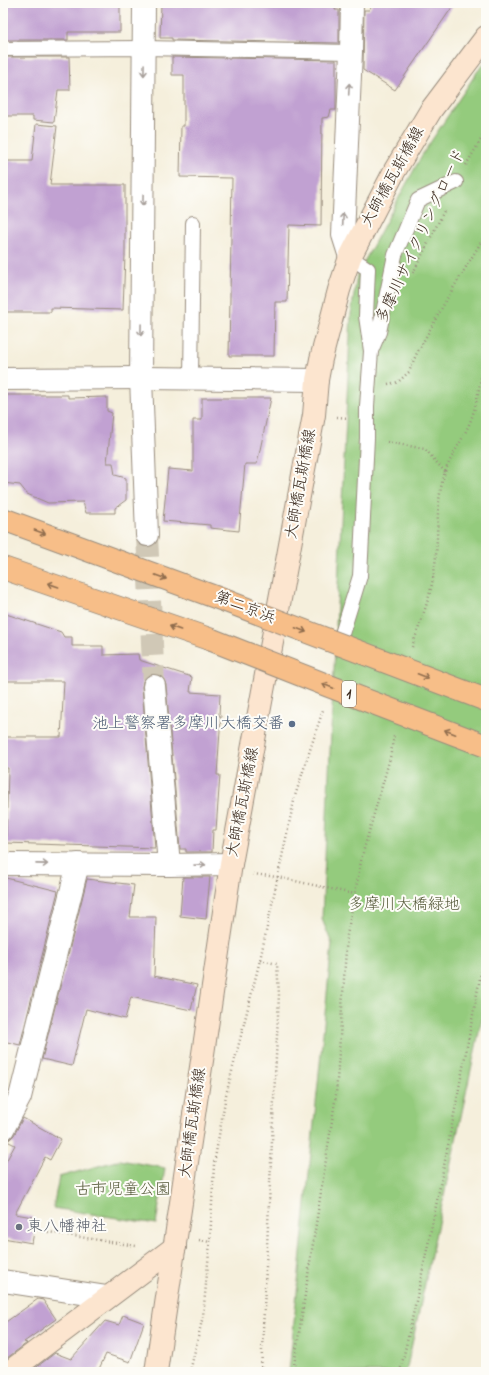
<svg xmlns="http://www.w3.org/2000/svg" width="489" height="1375" font-family="'Indie Flower','Klee One',sans-serif">
	<style>
		.green { fill: #94cb7d; stroke: #687a4e }
		.building { fill: #c1a1d2 }
		.lines { fill: none; stroke-linecap: round; stroke-linejoin: round }
		.street-tunnel { stroke: #d0c8b6; stroke-width: 22; stroke-dasharray: 22 11; stroke-linecap: butt }
		.lane-casing { stroke: #988c7d; stroke-width: 16 }
		.street-casing { stroke: #988c7d; stroke-width: 24 }
		.secondary-casing { stroke: #988c7d; stroke-width: 24 }
		.highway-casing { stroke: #988c7d; stroke-width: 24 }
		.path { stroke: #988c7d; stroke-width: 2.5; stroke-dasharray: 1 3; stroke-linecap: butt }
		.lane { stroke: #fff; stroke-width: 14 }
		.street { stroke: #fff; stroke-width: 22 }
		.secondary { stroke: #fce5cf; stroke-width: 22 }
		.highway { stroke: #f7be88; stroke-width: 22 }
		.highway-bridge-casing { stroke: #988c7d; stroke-width: 24; stroke-linecap: butt }
		.highway-bridge { stroke: #f7be88; stroke-width: 22 }
		.oneway { stroke: #a79f9a }
		.oneway2 { stroke: #906d4e }
		.service-dot { fill: #5c6f8a; stroke: #fdfcf7; stroke-width: 1.5 }
		.worship-dot { fill: #6b7280; stroke: #fdfcf7; stroke-width: 1.5 }
		.labels { text-anchor: middle; dominant-baseline: central; stroke-width: 4; stroke-linejoin: round; paint-order: stroke }
		.shield { fill: #fdfcf7; stroke: #75695f; stroke-width: 1 }
		.shield-label { font-size: 15px; font-weight: bold; fill: #3b2a1e }
		.street-label { font-size: 16px; fill: #3b2a1e; stroke: #fdfcf7 }
		.service-label { font-size: 16px; fill: #4e5e75; stroke: #fdfcf7; text-anchor: end }
		.park-label { font-size: 16px; fill: #565a3a; stroke: #fdfcf7 }
		.worship-label { font-size: 16px; fill: #5b616d; stroke: #fdfcf7; text-anchor: start }
	</style>
	<rect width="100%" height="100%" fill="#fdfcf7"/>
	<filter id="ink" filterUnits="userSpaceOnUse"><feTurbulence type="fractalNoise" baseFrequency=".025" numOctaves="2"/><feDisplacementMap in="SourceGraphic" scale="8" xChannelSelector="R" yChannelSelector="G"/><feConvolveMatrix kernelMatrix="1 2 1 2 8 2 1 2 1" color-interpolation-filters="sRGB"/></filter>
	<filter id="wash" filterUnits="userSpaceOnUse"><feTurbulence type="fractalNoise" baseFrequency=".012" numOctaves="4" result="noise"/><feDisplacementMap in="SourceGraphic" scale="16" xChannelSelector="R" yChannelSelector="G"/><feGaussianBlur stdDeviation="0.9" result="paint"/><feColorMatrix in="noise" values="0 0 0 0 0 0 0 0 0 0 0 0 0 0 0 0 0 1.4 0 .05"/><feComposite in="paint" operator="in"/></filter>
	<g filter="url(#wash)">
		<rect width="100%" height="100%" fill="#f5efdc"/>
		<!-- green -->
		<g class="green">
			<path d="M486,61V1000L406,1372H289L332,944L322,919L351,314L357,275L422,155L477,72Z"/>
			<path d="M120,1160L165,1168L156,1224L53,1208L59,1177Z"/>
		</g>
		<g id="blocks">
			<!-- building -->
			<g class="building">
				<path d="M3,3H120V32H68V40H3Z"/>
				<path d="M161,3H336L335,10H339V43L172,40V38H160Z"/>
				<path d="M373,3H455L395,90L363,70L364,10H369Z"/>
				<path d="M3,57H69L70,90H58L54,122L33,120V116H3Z"/>
				<path d="M172,57L336,60V110H331L329,117L322,118L321,226L289,225L287,302H275L274,356H229L232,178L180,177L181,126H184V75H172Z"/>
				<path d="M36,124L57,126L50,185H125V255L123,310L51,308V312H3V161H32Z"/>
				<path d="M3,395H68V398L107,397V411L112,413L107,463H113L115,475L126,478V500L115,508V513H86L83,502L48,503L27,494L20,485L3,483Z"/>
				<path d="M202,398H271L257,464H245L239,531L210,528V525L163,521L168,469L193,471V420H202Z"/>
				<path d="M3,613L61,632L64,637H72V646H103V655L138,654L139,660L192,677L190,692L220,694L219,716H221L217,775H220L216,830H213L212,852H186V849H180L166,685L164,679L159,675L153,674L147,676L143,681L142,687L155,848L6,843L8,768H3V737H61L64,681H3Z"/>
				<path d="M183,877H210L206,919L180,916Z"/>
				<path d="M6,878L58,891L20,1045L3,1041V891Z"/>
				<path d="M87,879L134,885L130,917H156L154,976L197,985L191,1010L131,997L125,1019L86,1009L72,1066L42,1059Z"/>
				<path d="M23,1118L61,1139L50,1160L45,1157L15,1214L33,1217V1220L36,1221L32,1243L3,1238V1167L15,1145L7,1141L10,1139L14,1135Z"/>
				<path d="M38,1299L43,1300L56,1319L24,1342L27,1343L3,1361V1324Z"/>
				<path d="M123,1315L144,1323L130,1362L106,1354L99,1369V1372H30L55,1353L71,1359L105,1321L119,1325Z"/>
			</g>
		</g>
	</g>
	<g filter="url(#ink)">
		<use href="#blocks" fill-opacity="0" stroke="#988c7d" stroke-width="1"/>
		<g class="lines">
			<!-- street-tunnel -->
			<path class="street-tunnel" d="M147,535L154,686"/>
			<!-- lane casing -->
			<g class="lane-casing">
				<g id="lane">
					<path d="M3,49L144,48L351,52"/>
					<path d="M371,351L379,332L395,255L418,200L456,182"/>
					<path d="M191,379L193,223"/>
					<path d="M342,634L360,576L367,438V406L371,351L366,316L368,269L350,257"/>
				</g>
			</g>
			<!-- street casing -->
			<g class="street-casing">
				<g id="street">
					<path d="M144,3L141,378L147,535"/>
					<path d="M350,257L343,235L351,52L352,3"/>
					<path d="M3,379L141,378L317,380"/>
					<path d="M154,686L169,865"/>
					<path d="M3,864L169,865L231,864"/>
					<path d="M3,1129L20,1097L78,864"/>
					<path d="M3,1281L107,1297"/>
				</g>
			</g>
			<!-- secondary casing -->
			<g class="secondary-casing">
				<g id="secondary">
					<path d="M9,1372L175,1247"/>
					<path d="M156,1372L231,864L314,415L317,380L321,359L339,290L350,257L395,170L431,110L486,37"/>
				</g>
			</g>
			<!-- highway casing -->
			<g class="highway-casing">
				<g id="highway">
					<path d="M3,519L226,601"/>
					<path d="M3,568L212,640"/>
				</g>
			</g>
			<!-- path -->
			<g class="path">
				<path d="M466,165L486,131"/>
				<path d="M413,273L444,211"/>
				<path d="M388,384L398,382L409,372L416,355L449,295L486,234"/>
				<path d="M337,417L348,418"/>
				<path d="M387,442L425,449L445,472"/>
				<path d="M412,647C421,620 432,594 435,565C439,534 435,502 445,472C452,453 465,437 472,417C479,396 481,374 486,352"/>
				<path d="M253,874L277,877L354,894"/>
				<path d="M260,960L277,964L279,994L261,1372"/>
				<path d="M36,1230L136,1246"/>
				<path d="M199,1240L210,1242"/>
				<path d="M190,1372L203,1316L210,1242L214,1164L226,1095L260,960L295,796L323,710"/>
				<path d="M293,1372L336,1095L347,935L362,856L390,758L394,736"/>
				<path d="M400,1372C433,1231 459,1088 486,946"/>
			</g>
			<!-- lane -->
			<use href="#lane" class="lane"/>
			<!-- street -->
			<use href="#street" class="street"/>
			<!-- secondary -->
			<use href="#secondary" class="secondary"/>
			<!-- highway -->
			<use href="#highway" class="highway"/>
			<!-- highway-bridge casing -->
			<g class="highway-bridge-casing">
				<g id="highway-bridge">
					<path d="M226,601L486,700"/>
					<path d="M212,640L329,686L486,746"/>
				</g>
			</g>
			<!-- highway-bridge -->
			<use href="#highway-bridge" class="highway-bridge"/>
		</g>
		<!-- one-way arrows -->
		<defs><path id="oneway-shaft" d="M-6 0H5M1.5-3L5.5 0L1.5 3" fill="none" stroke-width="1.6" stroke-linecap="round" stroke-linejoin="round"/></defs>
		<g class="oneway">
			<use href="#oneway-shaft" transform="translate(144 70) rotate(91)"/>
			<use href="#oneway-shaft" transform="translate(349 89) rotate(-87)"/>
			<use href="#oneway-shaft" transform="translate(143 200) rotate(91)"/>
			<use href="#oneway-shaft" transform="translate(343 219) rotate(-87)"/>
			<use href="#oneway-shaft" transform="translate(141 330) rotate(91)"/>
			<use href="#oneway-shaft" transform="translate(42 864) rotate(1)"/>
			<use href="#oneway-shaft" transform="translate(200 865) rotate(-1)"/>
		</g>
		<g class="oneway2">
			<use href="#oneway-shaft" transform="translate(40 532) rotate(20)"/>
			<use href="#oneway-shaft" transform="translate(161 577) rotate(20)"/>
			<use href="#oneway-shaft" transform="translate(53 585) rotate(-161)"/>
			<use href="#oneway-shaft" transform="translate(175 628) rotate(-161)"/>
			<use href="#oneway-shaft" transform="translate(301 630) rotate(21)"/>
			<use href="#oneway-shaft" transform="translate(423 676) rotate(21)"/>
			<use href="#oneway-shaft" transform="translate(328 686) rotate(-159)"/>
			<use href="#oneway-shaft" transform="translate(450 732) rotate(-159)"/>
		</g>
	</g>
	<!-- markers -->
	<circle class="service-dot" cx="292" cy="724" r="4"/>
	<circle class="worship-dot" cx="19" cy="1227" r="4"/>
	<g class="labels">
		<!-- shield labels -->
		<rect class="shield" x="342" y="681" width="14" height="26" rx="3"/>
		<g class="shield-label">
			<text x="349" y="694">1</text>
		</g>
		<!-- street labels -->
		<g class="street-label">
			<text transform="translate(393 177) rotate(-61)">大師橋瓦斯橋線</text>
			<text transform="translate(421 236) rotate(-65)">多摩川サイクリングロード</text>
			<text transform="translate(301 484) rotate(-80)">大師橋瓦斯橋線</text>
			<text transform="translate(245 608) rotate(21)">第二京浜</text>
			<text transform="translate(243 802) rotate(-79)">大師橋瓦斯橋線</text>
			<text transform="translate(193 1123) rotate(-82)">大師橋瓦斯橋線</text>
		</g>
		<!-- service labels -->
		<g class="service-label">
			<text x="284" y="724">池上警察署多摩川大橋交番</text>
		</g>
		<!-- park labels -->
		<g class="park-label">
			<text x="404" y="905">多摩川大橋緑地</text>
			<text x="123" y="1190">古市児童公園</text>
		</g>
		<!-- worship labels -->
		<g class="worship-label">
			<text x="27" y="1227">東八幡神社</text>
		</g>
	</g>
	<!-- margin -->
	<rect width="489" height="1375" fill="none" stroke="#fdfcf7" stroke-width="16"/>
</svg>
